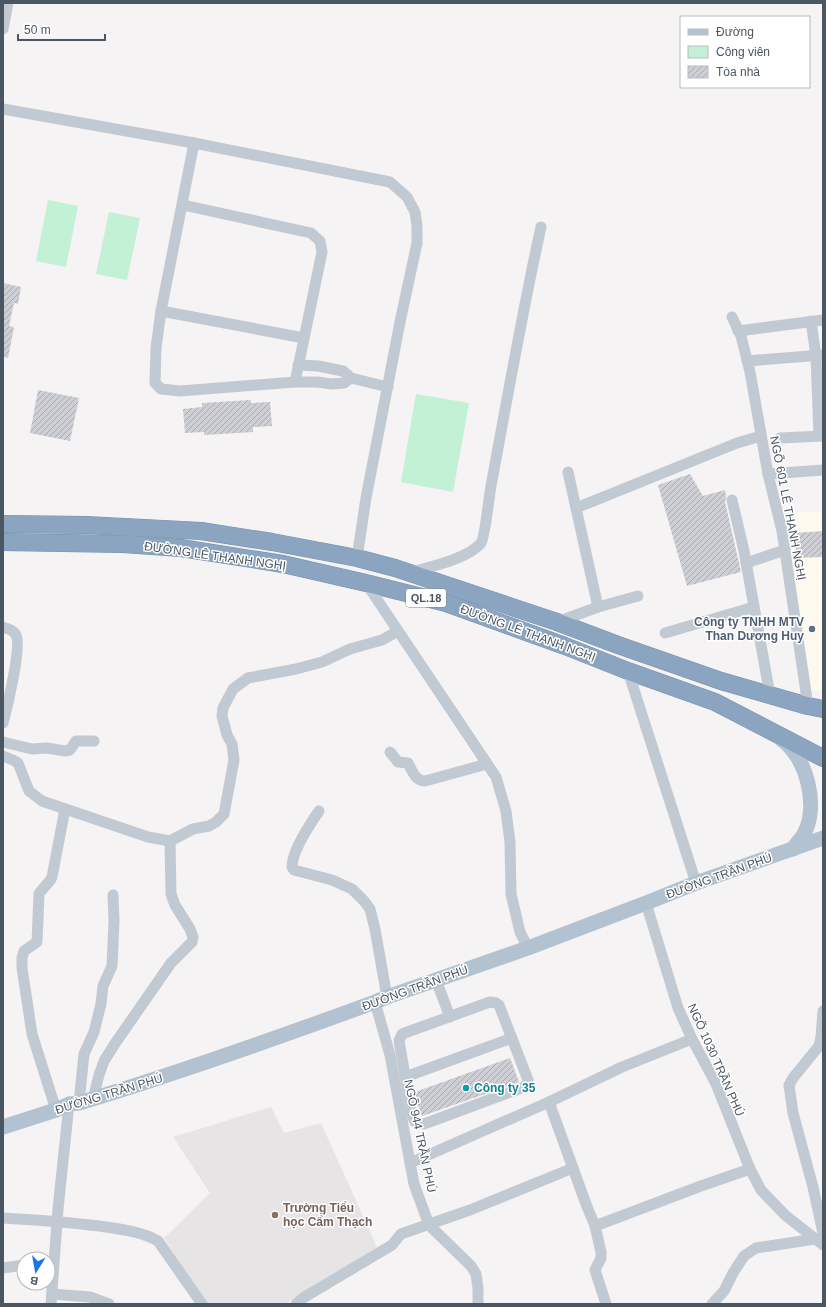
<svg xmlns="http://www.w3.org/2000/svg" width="826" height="1307" font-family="Arial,sans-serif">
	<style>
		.commercial { fill: #fdf9ef }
		.education { fill: #e6e4e5 }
		.green { fill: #c3f1d5 }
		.building { fill: url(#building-hatch) }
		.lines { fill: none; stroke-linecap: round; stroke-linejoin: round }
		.highway-casing { stroke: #7690ad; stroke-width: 18 }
		.minor { stroke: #c1cad2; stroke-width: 11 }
		.major { stroke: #b3c2d1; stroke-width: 15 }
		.highway { stroke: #8ba5c1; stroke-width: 17 }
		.service-dot { fill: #5c6f8a; stroke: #fff; stroke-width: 1.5 }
		.culture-dot { fill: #0f9aa8; stroke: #fff; stroke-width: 1.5 }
		.education-dot { fill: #8d6e63; stroke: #fff; stroke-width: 1.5 }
		.labels { text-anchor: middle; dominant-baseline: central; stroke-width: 3; stroke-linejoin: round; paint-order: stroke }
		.shield { fill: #fff; stroke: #808990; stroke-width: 1 }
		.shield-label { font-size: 11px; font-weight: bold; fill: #4a5661 }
		.street-label { font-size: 12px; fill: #4a5661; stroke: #fff }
		.service-label { font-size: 12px; font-weight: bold; fill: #4e5e75; stroke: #fff; text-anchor: end }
		.culture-label { font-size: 12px; font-weight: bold; fill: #0d838f; stroke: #fff; text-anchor: start }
		.education-label { font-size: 12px; font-weight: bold; fill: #785e54; stroke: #fff; text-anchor: start }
	</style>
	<defs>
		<pattern id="building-hatch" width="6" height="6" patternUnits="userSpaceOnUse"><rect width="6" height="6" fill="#cdcfd5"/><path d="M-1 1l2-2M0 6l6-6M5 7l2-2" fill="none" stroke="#a8abb0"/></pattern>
	</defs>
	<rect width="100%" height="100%" fill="#f5f3f3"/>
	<!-- commercial -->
	<path class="commercial" d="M823,511V691L811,690L792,568L788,513Z"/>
	<!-- education -->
	<path class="education" d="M271,1107L284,1133L321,1123L377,1247L354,1262L301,1293L286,1304H206L164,1238L210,1193L173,1137Z"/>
	<!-- green -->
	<g class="green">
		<path d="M48,200L78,206L66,267L36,261Z"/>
		<path d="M109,212L140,218L127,280L96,274Z"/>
		<path d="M416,394L469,403L453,492L401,482Z"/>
	</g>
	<!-- building -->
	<g class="building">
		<path d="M3,283L21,287L18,304L14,303L9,326L14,327L8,358L3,357Z"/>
		<path d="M38,390L79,398L70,441L30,433Z"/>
		<path d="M251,400V403L270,402L272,426L253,427V432L204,435V432L185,433L183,409L202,407V403Z"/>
		<path d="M690,474L703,496L725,490L726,497L725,502L741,572L687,586L658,485Z"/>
		<path d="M823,531V557L796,558L795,533Z"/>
		<path d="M510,1058L519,1082L422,1116L417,1102L415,1092Z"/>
	</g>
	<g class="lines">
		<!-- highway casing -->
		<g class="highway-casing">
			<g id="highway">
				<path d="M3,524L86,525L201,531L272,542L357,558L395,568L557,622L618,645L721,681L808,706L823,709"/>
				<path d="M3,542L123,544L181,548L283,564L366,583L446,603L565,646L628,671L715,702L823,758"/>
			</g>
		</g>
		<!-- minor -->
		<g class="minor">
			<path d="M3,29L8,3"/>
			<path d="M3,109L194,143L390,182L407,197L415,212L417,226V243L400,322L366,498L357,558"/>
			<path d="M194,143L161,311L156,348L155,383L161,389L180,391L295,382H317L332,384L344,383L351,378"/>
			<path d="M183,205L311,233L320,241L322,252L295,382"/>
			<path d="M161,311L304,338"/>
			<path d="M732,317L741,336L750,372L768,474L782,531L808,706"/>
			<path d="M811,321L816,356L819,436"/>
			<path d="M738,331L823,320"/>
			<path d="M747,361L822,355"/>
			<path d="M298,365L318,366L343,371L351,378L388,387"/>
			<path d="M780,438L823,436"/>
			<path d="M568,472L598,607"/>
			<path d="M768,474L823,470"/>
			<path d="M732,500L744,551L770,695"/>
			<path d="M576,508L737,443L761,436"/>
			<path d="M746,563L785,550"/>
			<path d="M409,573C429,567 468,559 481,543C485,538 489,496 491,486C507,400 522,313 541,227"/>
			<path d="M366,583L496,777L506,811L510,842L511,894L520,932L528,948"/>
			<path d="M557,622L598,607L638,596"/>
			<path d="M3,627C8,629 13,629 16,635C22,646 7,708 3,723"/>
			<path d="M665,633L754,607"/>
			<path d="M628,671L696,883"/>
			<path d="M3,742L32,749L47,748L65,751L70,750L76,741H94"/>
			<path d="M390,752L398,762L408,763C412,770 415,781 425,781L487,764"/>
			<path d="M3,756L13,760L18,763L29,791L42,801L148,837L170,841L171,894L175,905L190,929L193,937L192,942L171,963L116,1042L104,1061L99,1075L93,1099"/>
			<path d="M319,811C310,824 292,851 292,867L294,870L332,880L352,889L364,901L370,909L375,929L387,997"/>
			<path d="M170,841L193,829L209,826L216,822L224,814L234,760L232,744L227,735L222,716L223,708L233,689L248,678L296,669L322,662L350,649L382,640L398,631"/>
			<path d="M646,903L678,1008L692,1039L716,1084L750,1169L761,1190L785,1215L823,1245"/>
			<path d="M436,980L450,1017"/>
			<path d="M375,1002L390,1055L414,1184L429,1225L471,1266L476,1274L478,1288V1304"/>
			<path d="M490,1002L496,1003L499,1005L528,1080L527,1084L524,1087L424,1124L415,1122L412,1115L399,1041L402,1034Z"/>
			<path d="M823,1011L821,1037L819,1046L793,1078L789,1085L793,1113L813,1187L823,1233"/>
			<path d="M405,1077L512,1038"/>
			<path d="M549,1102L586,1204L595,1226L601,1252V1258L595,1270L606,1304"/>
			<path d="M79,1103L84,1054L94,1032L101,1004L103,986L112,966L114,921L113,895"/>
			<path d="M56,1110L32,1034L22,968V958L24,951L37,942L39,894C42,888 49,884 52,877L65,809"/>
			<path d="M410,1163L549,1102L622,1067L692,1039"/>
			<path d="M3,1218C36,1220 66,1222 99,1226C119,1229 140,1231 158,1241L202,1304"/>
			<path d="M595,1226L701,1186L750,1169"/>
			<path d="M3,1268L24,1265"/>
			<path d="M52,1294L90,1297L109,1304"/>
			<path d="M51,1304L58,1209L69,1104"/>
			<path d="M296,1304L303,1298L392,1245L401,1234L470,1210L573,1168"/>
			<path d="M712,1304L724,1291L733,1273L744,1256L756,1248L815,1239"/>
		</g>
		<!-- major -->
		<g class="major">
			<path d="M781,739C807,757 819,806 804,834C801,839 796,844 793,849"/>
			<path d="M3,1127L56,1110L69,1104L79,1103C179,1073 277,1038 375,1002L387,997L528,948L646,903L696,883L823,838"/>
		</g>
		<!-- highway -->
		<use href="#highway" class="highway"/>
	</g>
	<!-- markers -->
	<circle class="service-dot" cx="812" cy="629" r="4"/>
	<circle class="culture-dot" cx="466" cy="1088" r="4"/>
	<circle class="education-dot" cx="275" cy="1215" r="4"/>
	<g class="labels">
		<!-- shield labels -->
		<rect class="shield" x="406" y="589" width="40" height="18" rx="3"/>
		<g class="shield-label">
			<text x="426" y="598">QL.18</text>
		</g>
		<!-- street labels -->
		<g class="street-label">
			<text transform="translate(788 508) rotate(79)">NGÕ 601 LÊ THANH NGHỊ</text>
			<text transform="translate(215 556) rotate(8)">ĐƯỜNG LÊ THANH NGHỊ</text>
			<text transform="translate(528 633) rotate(20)">ĐƯỜNG LÊ THANH NGHỊ</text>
			<text transform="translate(719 876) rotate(-20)">ĐƯỜNG TRẦN PHÚ</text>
			<text transform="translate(415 988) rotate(-20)">ĐƯỜNG TRẦN PHÚ</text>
			<text transform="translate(716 1060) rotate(66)">NGÕ 1030 TRẦN PHÚ</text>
			<text transform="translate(109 1094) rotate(-17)">ĐƯỜNG TRẦN PHÚ</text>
			<text transform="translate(420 1136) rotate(78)">NGÕ 944 TRẦN PHÚ</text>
		</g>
		<!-- service labels -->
		<g class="service-label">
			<text x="804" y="622">Công ty TNHH MTV<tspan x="804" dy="14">Than Dương Huy</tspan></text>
		</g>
		<!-- culture labels -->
		<g class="culture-label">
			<text x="474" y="1088">Công ty 35</text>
		</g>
		<!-- education labels -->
		<g class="education-label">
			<text x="283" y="1208">Trường Tiểu<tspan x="283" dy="14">học Cẩm Thạch</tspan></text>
		</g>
	</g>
	<!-- border -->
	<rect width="826" height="1307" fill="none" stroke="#4a5661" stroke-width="8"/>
	<!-- legend -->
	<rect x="680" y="16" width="130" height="72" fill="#ffffff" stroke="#b7bbc0"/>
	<rect x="688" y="29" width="20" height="6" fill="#b3c2d1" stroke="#b7bbc0"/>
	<text x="716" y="36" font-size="12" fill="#4a5661">Đường</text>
	<rect x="688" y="46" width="20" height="12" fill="#c3f1d5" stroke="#b7bbc0"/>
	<text x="716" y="56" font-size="12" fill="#4a5661">Công viên</text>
	<rect x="688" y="66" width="20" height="12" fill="url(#building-hatch)" stroke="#b7bbc0"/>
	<text x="716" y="76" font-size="12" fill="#4a5661">Tòa nhà</text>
	<!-- north arrow -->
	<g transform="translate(36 1271) rotate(191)"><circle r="19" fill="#ffffff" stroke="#b7bbc0"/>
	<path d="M0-3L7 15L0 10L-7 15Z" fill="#1a73e8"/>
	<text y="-6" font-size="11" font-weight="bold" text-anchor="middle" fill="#4a5661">B</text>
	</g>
	<!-- scale -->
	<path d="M18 34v6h87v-6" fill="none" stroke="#4a5661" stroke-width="2"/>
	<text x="24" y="34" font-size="12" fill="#4a5661" stroke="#ffffff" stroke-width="3" paint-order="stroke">50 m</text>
</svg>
